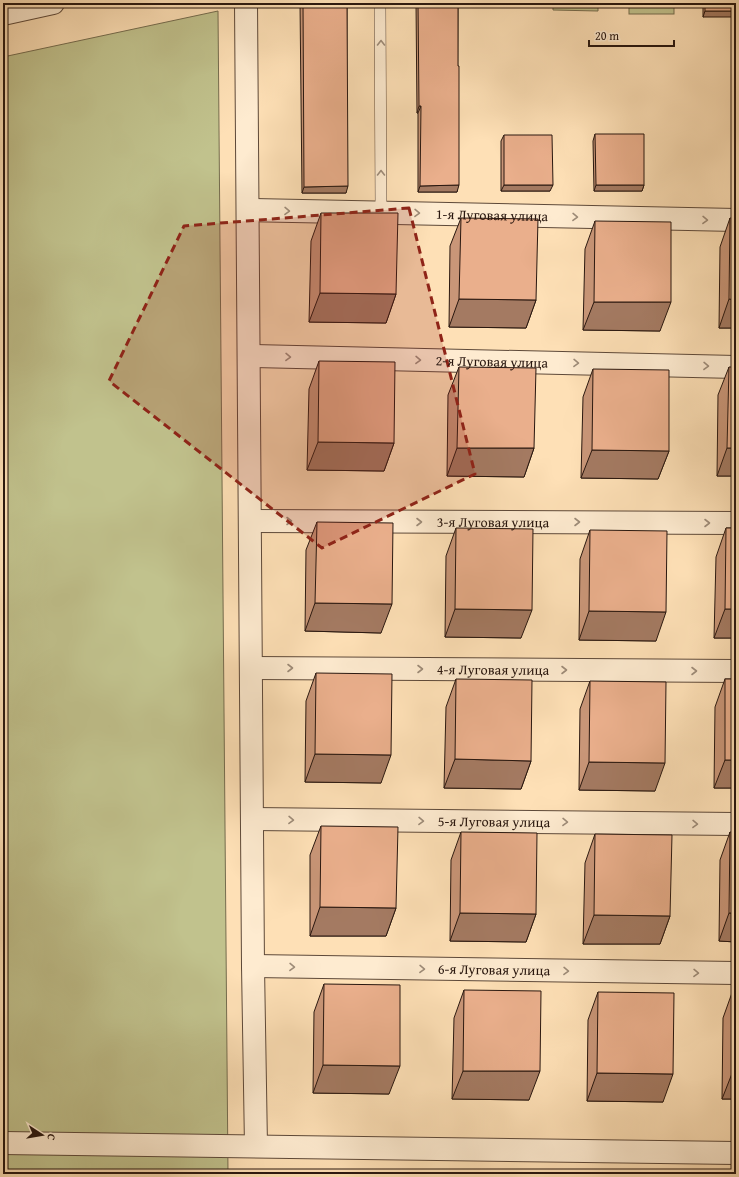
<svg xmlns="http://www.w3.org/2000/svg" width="739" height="1177" font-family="'Gentium Book Plus',serif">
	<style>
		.green { fill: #c1c28d; stroke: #756c4e }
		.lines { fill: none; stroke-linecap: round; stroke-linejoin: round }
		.lane-casing { stroke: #5e4939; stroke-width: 12 }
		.street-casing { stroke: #5e4939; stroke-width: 24 }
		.lane { stroke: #feebd0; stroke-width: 11 }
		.street { stroke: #feebd0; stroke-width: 22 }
		.wall { fill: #c99678; stroke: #29170f }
		.shaded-wall { fill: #a47a62; stroke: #29170f }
		.building { fill: #eaaf8c; stroke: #29170f }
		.oneway { stroke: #9e8c79 }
		.marked { fill: #8f2418; fill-opacity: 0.2; stroke: #8f2418; stroke-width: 3; stroke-dasharray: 8 5; stroke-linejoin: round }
		.labels { text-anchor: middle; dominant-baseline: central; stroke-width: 3; stroke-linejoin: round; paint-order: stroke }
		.street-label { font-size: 14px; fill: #29170f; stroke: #feebd0 }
	</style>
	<rect width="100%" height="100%" fill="#fee0b6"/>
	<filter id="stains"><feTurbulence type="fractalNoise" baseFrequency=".005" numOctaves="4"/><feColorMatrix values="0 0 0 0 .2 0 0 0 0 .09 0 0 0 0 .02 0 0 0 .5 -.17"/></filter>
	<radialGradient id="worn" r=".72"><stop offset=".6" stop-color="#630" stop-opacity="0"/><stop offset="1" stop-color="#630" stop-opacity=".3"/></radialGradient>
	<!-- green -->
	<g class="green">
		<path d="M553,3H598V11L553,10Z"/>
		<rect x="629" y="3" width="45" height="11"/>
		<path d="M218,11L228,1174H3V57Z"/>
	</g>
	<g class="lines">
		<!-- lane casing -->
		<g class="lane-casing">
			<path id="lane" d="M380,3L381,212"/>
		</g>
		<!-- street casing -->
		<g class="street-casing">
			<g id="street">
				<path d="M246,3L253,966L256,1146"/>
				<path d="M3,14L53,3"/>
				<path id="s1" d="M248,210L736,220"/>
				<path id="s2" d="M249,356L736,367"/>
				<path id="s3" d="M250,521L736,523"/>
				<path id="s4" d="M251,668L736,671"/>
				<path id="s5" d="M252,819L736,824"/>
				<path id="s6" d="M253,966L736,973"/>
				<path d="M3,1143L736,1153"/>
			</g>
		</g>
		<!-- lane -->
		<use href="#lane" class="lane"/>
		<!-- street -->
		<use href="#street" class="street"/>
	</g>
	<!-- wall -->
	<g class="wall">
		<path d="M300,3H347L346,193H302Z"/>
		<path d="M416,3H458L457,192H418V113H417Z"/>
		<path d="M703,3H736L703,17Z"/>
		<path d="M595,134L644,185L642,191H594L593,141Z"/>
		<path d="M504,135L550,191H501V141Z"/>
		<path d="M321,213L396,294L386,323L309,322L311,241Z"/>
		<path d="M461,218L536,300L526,328L449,327L450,246Z"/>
		<path d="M730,218L736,328H719L720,247Z"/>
		<path d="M595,221L660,331L583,330L585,249Z"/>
		<path d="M319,361L394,443L384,471L307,470L309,389Z"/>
		<path d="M459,367L534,448L524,477L447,476L448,395Z"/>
		<path d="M729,367L736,476H717L718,395Z"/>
		<path d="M593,369L669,451L658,479L581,478L583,397Z"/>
		<path d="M317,522L381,633L305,631L306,550Z"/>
		<path d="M456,528L521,638L445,637L446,556Z"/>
		<path d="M726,528H736V638H714L716,557Z"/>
		<path d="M590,530L656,641L579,640L580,559Z"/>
		<path d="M316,673L381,783L305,782L306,701Z"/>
		<path d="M456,679L531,761L521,789L444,788L446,707Z"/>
		<path d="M725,679H736V788H714L715,707Z"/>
		<path d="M590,681L655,791L579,790L580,709Z"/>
		<path d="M321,826L396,908L386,936H310V855Z"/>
		<path d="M461,832L536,914L526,942L450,941L451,860Z"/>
		<path d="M730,832L736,942L719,941L720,860Z"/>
		<path d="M595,834L670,916L660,944H583L585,863Z"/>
		<path d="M324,984L389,1094L313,1093L314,1012Z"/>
		<path d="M464,990L529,1100L452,1099L454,1018Z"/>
		<path d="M733,990L736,1099H722L723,1018Z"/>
		<path d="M598,992L663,1102L587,1101L588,1020Z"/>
	</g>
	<!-- shaded-wall -->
	<g class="shaded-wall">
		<path d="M705,11H736V17H703Z"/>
		<path d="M419,106H421L418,113H417Z"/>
		<path d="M459,185L457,192H418L420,186Z"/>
		<path d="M504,185H553L550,191H501Z"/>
		<path d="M596,185H644L642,191H594Z"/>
		<path d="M348,186L346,193H302L304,187Z"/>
		<path d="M320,293L396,294L386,323L309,322Z"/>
		<path d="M459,299L536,300L526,328L449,327Z"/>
		<path d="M729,299L736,300V328H719Z"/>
		<path d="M594,302H671L660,331L583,330Z"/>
		<path d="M318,442L394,443L384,471L307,470Z"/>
		<path d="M457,448H534L524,477L447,476Z"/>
		<path d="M727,448H736V476H717Z"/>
		<path d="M592,450L669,451L658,479L581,478Z"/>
		<path d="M315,603L392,604L381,633L305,631Z"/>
		<path d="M455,609L532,610L521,638L445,637Z"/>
		<path d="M725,609H736V638H714Z"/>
		<path d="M589,611L666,612L656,641L579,640Z"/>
		<path d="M315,754L391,755L381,783L305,782Z"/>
		<path d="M455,759L531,761L521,789L444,788Z"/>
		<path d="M725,760H736V788H714Z"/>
		<path d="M589,762L665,763L655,791L579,790Z"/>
		<path d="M320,907L396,908L386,936H310Z"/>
		<path d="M460,913L536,914L526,942L450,941Z"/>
		<path d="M729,913H736V942L719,941Z"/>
		<path d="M594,915L670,916L660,944H583Z"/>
		<path d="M323,1065L400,1066L389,1094L313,1093Z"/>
		<path d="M463,1071H540L529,1100L452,1099Z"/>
		<path d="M733,1071H736V1099H722Z"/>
		<path d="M597,1073L673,1074L663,1102L587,1101Z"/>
	</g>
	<!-- building -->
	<g class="building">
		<path d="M303,3H347L348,186L304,187Z"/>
		<path d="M418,3H458V66H459V185L420,186L421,106H419Z"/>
		<rect x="705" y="3" width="31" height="8"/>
		<path d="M595,134H644V185H596Z"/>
		<path d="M504,135H552L553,185H504Z"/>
		<path d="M321,213H398L396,294L320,293Z"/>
		<path d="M461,218L538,219L536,300L459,299Z"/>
		<path d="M730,218H736V300L729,299Z"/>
		<path d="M595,221L671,222V302H594Z"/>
		<path d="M319,361L395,362L394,443L318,442Z"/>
		<path d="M459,367L536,368L534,448H457Z"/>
		<path d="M729,367H736V448H727Z"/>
		<path d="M593,369L669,370V451L592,450Z"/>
		<path d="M317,522L393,523L392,604L315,603Z"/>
		<path d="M456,528L533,529L532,610L455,609Z"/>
		<path d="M726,528H736V609H725Z"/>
		<path d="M590,530L667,531L666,612L589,611Z"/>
		<path d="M316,673L392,674L391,755L315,754Z"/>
		<path d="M456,679L532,680L531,761L455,759Z"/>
		<rect x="725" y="679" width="11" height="81"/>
		<path d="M590,681L666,682L665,763L589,762Z"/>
		<path d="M321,826L398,827L396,908L320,907Z"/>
		<path d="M461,832L537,833L536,914L460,913Z"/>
		<path d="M730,832H736V913H729Z"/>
		<path d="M595,834L672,835L670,916L594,915Z"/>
		<path d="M324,984L400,985V1066L323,1065Z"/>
		<path d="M464,990L541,991L540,1071H463Z"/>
		<rect x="733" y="990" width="3" height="81"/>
		<path d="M598,992L674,993L673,1074L597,1073Z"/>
	</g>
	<!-- one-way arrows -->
	<defs><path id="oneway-chevron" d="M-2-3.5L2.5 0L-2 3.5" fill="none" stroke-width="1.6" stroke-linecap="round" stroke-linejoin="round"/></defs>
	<g class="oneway">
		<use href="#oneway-chevron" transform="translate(381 43) rotate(-90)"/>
		<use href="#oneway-chevron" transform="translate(381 173) rotate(-90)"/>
		<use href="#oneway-chevron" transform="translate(287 211) rotate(1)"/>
		<use href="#oneway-chevron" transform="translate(417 213) rotate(1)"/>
		<use href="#oneway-chevron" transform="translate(575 217) rotate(1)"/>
		<use href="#oneway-chevron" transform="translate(705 220) rotate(1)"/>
		<use href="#oneway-chevron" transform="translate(288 357) rotate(1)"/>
		<use href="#oneway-chevron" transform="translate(418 360) rotate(1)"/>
		<use href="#oneway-chevron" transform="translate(576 363) rotate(1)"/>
		<use href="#oneway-chevron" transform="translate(706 366) rotate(1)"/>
		<use href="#oneway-chevron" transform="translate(289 521)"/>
		<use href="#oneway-chevron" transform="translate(419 522)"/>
		<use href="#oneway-chevron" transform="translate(577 522)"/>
		<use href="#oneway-chevron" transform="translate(707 523)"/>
		<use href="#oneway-chevron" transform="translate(290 668)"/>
		<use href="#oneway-chevron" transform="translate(420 669)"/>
		<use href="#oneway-chevron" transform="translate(564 670)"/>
		<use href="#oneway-chevron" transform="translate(694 671)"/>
		<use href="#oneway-chevron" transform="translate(291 820) rotate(1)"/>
		<use href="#oneway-chevron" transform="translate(421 821) rotate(1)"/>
		<use href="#oneway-chevron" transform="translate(565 822) rotate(1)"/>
		<use href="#oneway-chevron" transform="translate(695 824) rotate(1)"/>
		<use href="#oneway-chevron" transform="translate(292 967) rotate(1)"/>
		<use href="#oneway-chevron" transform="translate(422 969) rotate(1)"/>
		<use href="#oneway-chevron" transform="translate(566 971) rotate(1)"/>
		<use href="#oneway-chevron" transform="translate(696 973) rotate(1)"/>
	</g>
	<!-- marked area -->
	<path class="marked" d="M409,208L475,474L322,548L109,381L184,226Z"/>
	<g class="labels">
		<!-- street labels -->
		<g class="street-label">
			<text stroke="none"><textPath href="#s1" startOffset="244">1-я Луговая улица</textPath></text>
			<text stroke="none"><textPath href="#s2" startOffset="243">2-я Луговая улица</textPath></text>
			<text stroke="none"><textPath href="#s3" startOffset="243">3-я Луговая улица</textPath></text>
			<text stroke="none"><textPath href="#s4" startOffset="242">4-я Луговая улица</textPath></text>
			<text stroke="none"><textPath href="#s5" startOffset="242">5-я Луговая улица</textPath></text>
			<text stroke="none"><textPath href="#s6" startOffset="241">6-я Луговая улица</textPath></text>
		</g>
	</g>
	<!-- margin -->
	<rect width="739" height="1177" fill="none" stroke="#fee0b6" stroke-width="16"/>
	<rect x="4" y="4" width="731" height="1169" fill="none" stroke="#29170f" stroke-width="2"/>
	<rect x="8" y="8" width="723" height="1161" fill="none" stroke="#29170f"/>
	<!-- north arrow -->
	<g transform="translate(42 1135) rotate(102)" stroke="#feebd0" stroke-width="3" paint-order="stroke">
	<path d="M0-3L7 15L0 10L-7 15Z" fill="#29170f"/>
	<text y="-6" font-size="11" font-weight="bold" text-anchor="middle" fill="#29170f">С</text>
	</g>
	<!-- scale -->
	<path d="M589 40v6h85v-6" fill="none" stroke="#29170f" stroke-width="2"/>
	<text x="595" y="40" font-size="12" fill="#29170f" stroke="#feebd0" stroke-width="3" paint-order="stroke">20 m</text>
	<rect width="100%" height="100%" filter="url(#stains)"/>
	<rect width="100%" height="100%" fill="url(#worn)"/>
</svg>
